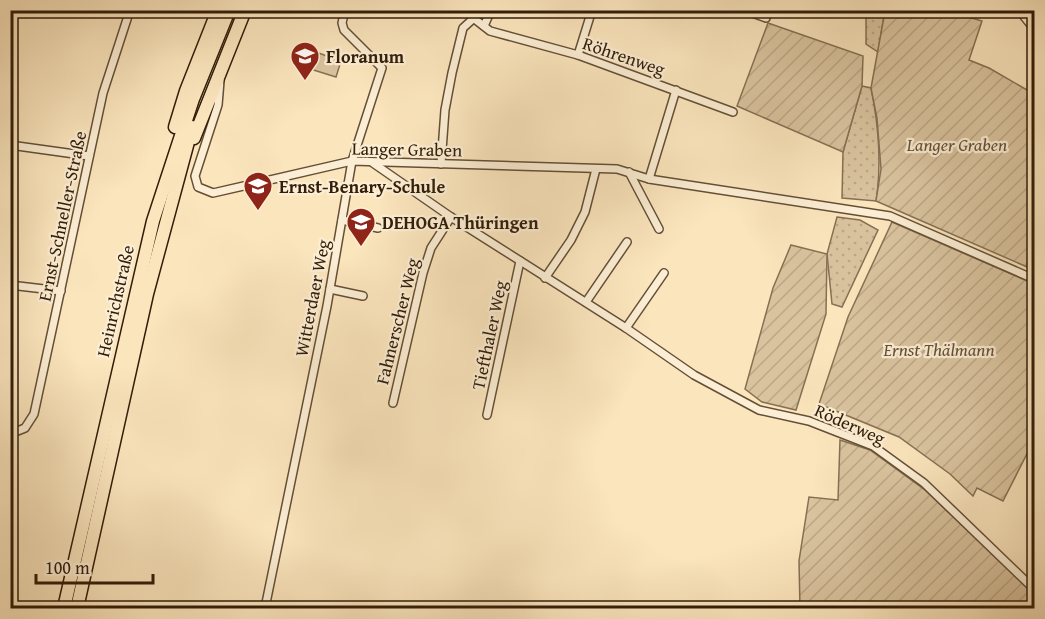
<svg xmlns="http://www.w3.org/2000/svg" width="1045" height="619" font-family="'Gentium Book Plus',serif">
	<style>
		.grass { fill: url(#grass-dots); stroke: #857054; stroke-width: 1.5 }
		.park { fill: #d9c39e; stroke: #857054; stroke-width: 1.5 }
		.garden { fill: url(#garden-furrows); stroke: #857054; stroke-width: 1.5 }
		.lines { fill: none; stroke-linecap: round; stroke-linejoin: round }
		.street-casing { stroke: #644f36; stroke-width: 10 }
		.highway-casing { stroke: #311d09; stroke-width: 15 }
		.street { stroke: #fceed4; stroke-width: 7 }
		.highway { stroke: #fbe5bd; stroke-width: 12 }
		.labels { text-anchor: middle; dominant-baseline: central; stroke-width: 4.5; stroke-linejoin: round; paint-order: stroke }
		.poi-label { font-size: 18px; font-weight: bold; fill: #311d09; stroke: #fceed4; text-anchor: start }
		.street-label { font-size: 18px; fill: #311d09; stroke: #fceed4 }
		.park-label { font-size: 18px; font-style: italic; fill: #634f36; stroke: #fceed4 }
	</style>
	<defs>
		<pattern id="grass-dots" width="8" height="8" patternUnits="userSpaceOnUse" patternTransform="scale(1.5)"><rect width="8" height="8" fill="#d9c39e"/><path d="M2 2h.1M6 6h.1" fill="none" stroke="#bba787" stroke-width="1.8" stroke-linecap="round"/></pattern>
		<pattern id="garden-furrows" width="10" height="10" patternUnits="userSpaceOnUse" patternTransform="scale(1.5)"><rect width="10" height="10" fill="#d9c39e"/><path d="M-1 1l2-2M0 10L10 0M9 11l2-2" fill="none" stroke="#bba787"/></pattern>
	</defs>
	<rect width="100%" height="100%" fill="#fbe5bd"/>
	<filter id="stains"><feTurbulence type="fractalNoise" baseFrequency=".00333" numOctaves="4"/><feColorMatrix values="0 0 0 0 .2 0 0 0 0 .09 0 0 0 0 .02 0 0 0 .5 -.17"/></filter>
	<radialGradient id="worn" r=".72"><stop offset=".6" stop-color="#630" stop-opacity="0"/><stop offset="1" stop-color="#630" stop-opacity=".3"/></radialGradient>
	<!-- grass -->
	<g class="grass">
		<path d="M866,11H885L878,52L866,44Z"/>
		<path d="M862,86L871,88C879,127 882,163 876,201L842,198L843,152Z"/>
		<path d="M837,217L860,220L878,230L842,307L832,304L827,254Z"/>
	</g>
	<!-- park -->
	<path class="park" d="M313,51L341,61L336,77L307,68Z"/>
	<!-- garden -->
	<g class="garden">
		<path d="M885,11H948L982,21L969,60L989,68L1034,94V270L876,201L881,169L877,118L871,88Z"/>
		<path d="M768,23L863,56L862,86L843,152L737,106Z"/>
		<path d="M892,222L1034,284V444H1032L1003,501L977,488L973,496L950,474L899,437L819,404L848,317Z"/>
		<path d="M791,245L827,254L826,314L796,410L762,402L745,389L773,288Z"/>
		<path d="M840,440L870,450L925,490L1034,593V608H800L799,561L809,497L838,500Z"/>
	</g>
	<g class="lines">
		<!-- street casing -->
		<g class="street-casing">
			<g id="street">
				<path d="M463,10L490,31L578,55L733,112"/>
				<path d="M744,10L766,18L768,10"/>
				<path d="M1019,10L1034,29"/>
				<path d="M484,26L491,10"/>
				<path d="M578,55L592,10"/>
				<path d="M220,81L218,105L195,176L198,187L213,193L352,161L617,169L649,179L890,216L1034,279"/>
				<path d="M10,145L89,156"/>
				<path d="M373,163L451,217L626,328L694,375L759,410L809,421L873,446L924,483L1034,589"/>
				<path d="M441,164L445,110L452,73L463,28L474,18"/>
				<path d="M629,172L659,229"/>
				<path d="M649,179L676,90"/>
				<path d="M342,220L378,228"/>
				<path d="M545,278L571,240L585,212L596,169"/>
				<path d="M10,285L61,291"/>
				<path d="M330,289L363,296"/>
				<path d="M586,302L627,242"/>
				<path d="M626,328L664,273"/>
				<path d="M393,403L423,273L431,248L451,217"/>
				<path d="M487,415L520,261"/>
				<path d="M10,434L25,428L34,414L103,93L130,10"/>
				<path d="M265,608L327,306L352,161L382,68L344,30L342,23L345,10"/>
			</g>
		</g>
		<!-- highway casing -->
		<g class="highway-casing">
			<g id="highway">
				<path d="M175,127L186,91L218,10"/>
				<path d="M194,138L245,10"/>
				<path d="M64,608L153,221L193,99L229,10"/>
				<path d="M77,608L147,294L192,127"/>
			</g>
		</g>
		<!-- street -->
		<use href="#street" class="street"/>
		<!-- highway -->
		<use href="#highway" class="highway"/>
	</g>
	<!-- icons -->
	<defs>
		<g id="school-pin" transform="scale(1.5)"><path d="M0 17L-7.5 6A9.5 9.5 0 1 1 7.5 6Z" fill="#8f2418" stroke="#fceed4"/><path d="M0-5L7-2L0 1L-7-2ZM-4 1L0 2.5L4 1V4Q0 6-4 4Z" fill="#fff"/></g>
	</defs>
	<g fill-rule="evenodd">
		<use href="#school-pin" x="305" y="56"/>
		<use href="#school-pin" x="258" y="186"/>
		<use href="#school-pin" x="361" y="222"/>
	</g>
	<g class="labels">
		<!-- poi labels -->
		<g class="poi-label">
			<text x="326" y="56">Floranum</text>
			<text x="279" y="186">Ernst-Benary-Schule</text>
			<text x="382" y="222">DEHOGA Thüringen</text>
		</g>
		<!-- street labels -->
		<g class="street-label">
			<text transform="translate(624 56) rotate(19)">Röhrenweg</text>
			<text transform="translate(407 149) rotate(1)">Langer Graben</text>
			<text transform="translate(62 216) rotate(-78)">Ernst-Schneller-Straße</text>
			<text transform="translate(312 298) rotate(-79)">Witterdaer Weg</text>
			<text transform="translate(115 301) rotate(-77)">Heinrichstraße</text>
			<text transform="translate(397 321) rotate(-76)">Fahnerscher Weg</text>
			<text transform="translate(489 335) rotate(-78)">Tiefthaler Weg</text>
			<text transform="translate(850 424) rotate(24)">Röderweg</text>
		</g>
		<!-- park labels -->
		<g class="park-label">
			<text x="957" y="144">Langer Graben</text>
			<text x="939" y="349">Ernst Thälmann</text>
		</g>
	</g>
	<!-- margin -->
	<rect width="1045" height="619" fill="none" stroke="#fbe5bd" stroke-width="36"/>
	<rect x="12" y="12" width="1021" height="595" fill="none" stroke="#311d09" stroke-width="3"/>
	<rect x="18" y="18" width="1009" height="583" fill="none" stroke="#311d09" stroke-width="1.5"/>
	<!-- scale -->
	<path d="M36 574v9h117v-9" fill="none" stroke="#311d09" stroke-width="3"/>
	<text x="45" y="574" font-size="18" fill="#311d09" stroke="#fceed4" stroke-width="4.5" paint-order="stroke">100 m</text>
	<rect width="100%" height="100%" filter="url(#stains)"/>
	<rect width="100%" height="100%" fill="url(#worn)"/>
</svg>
